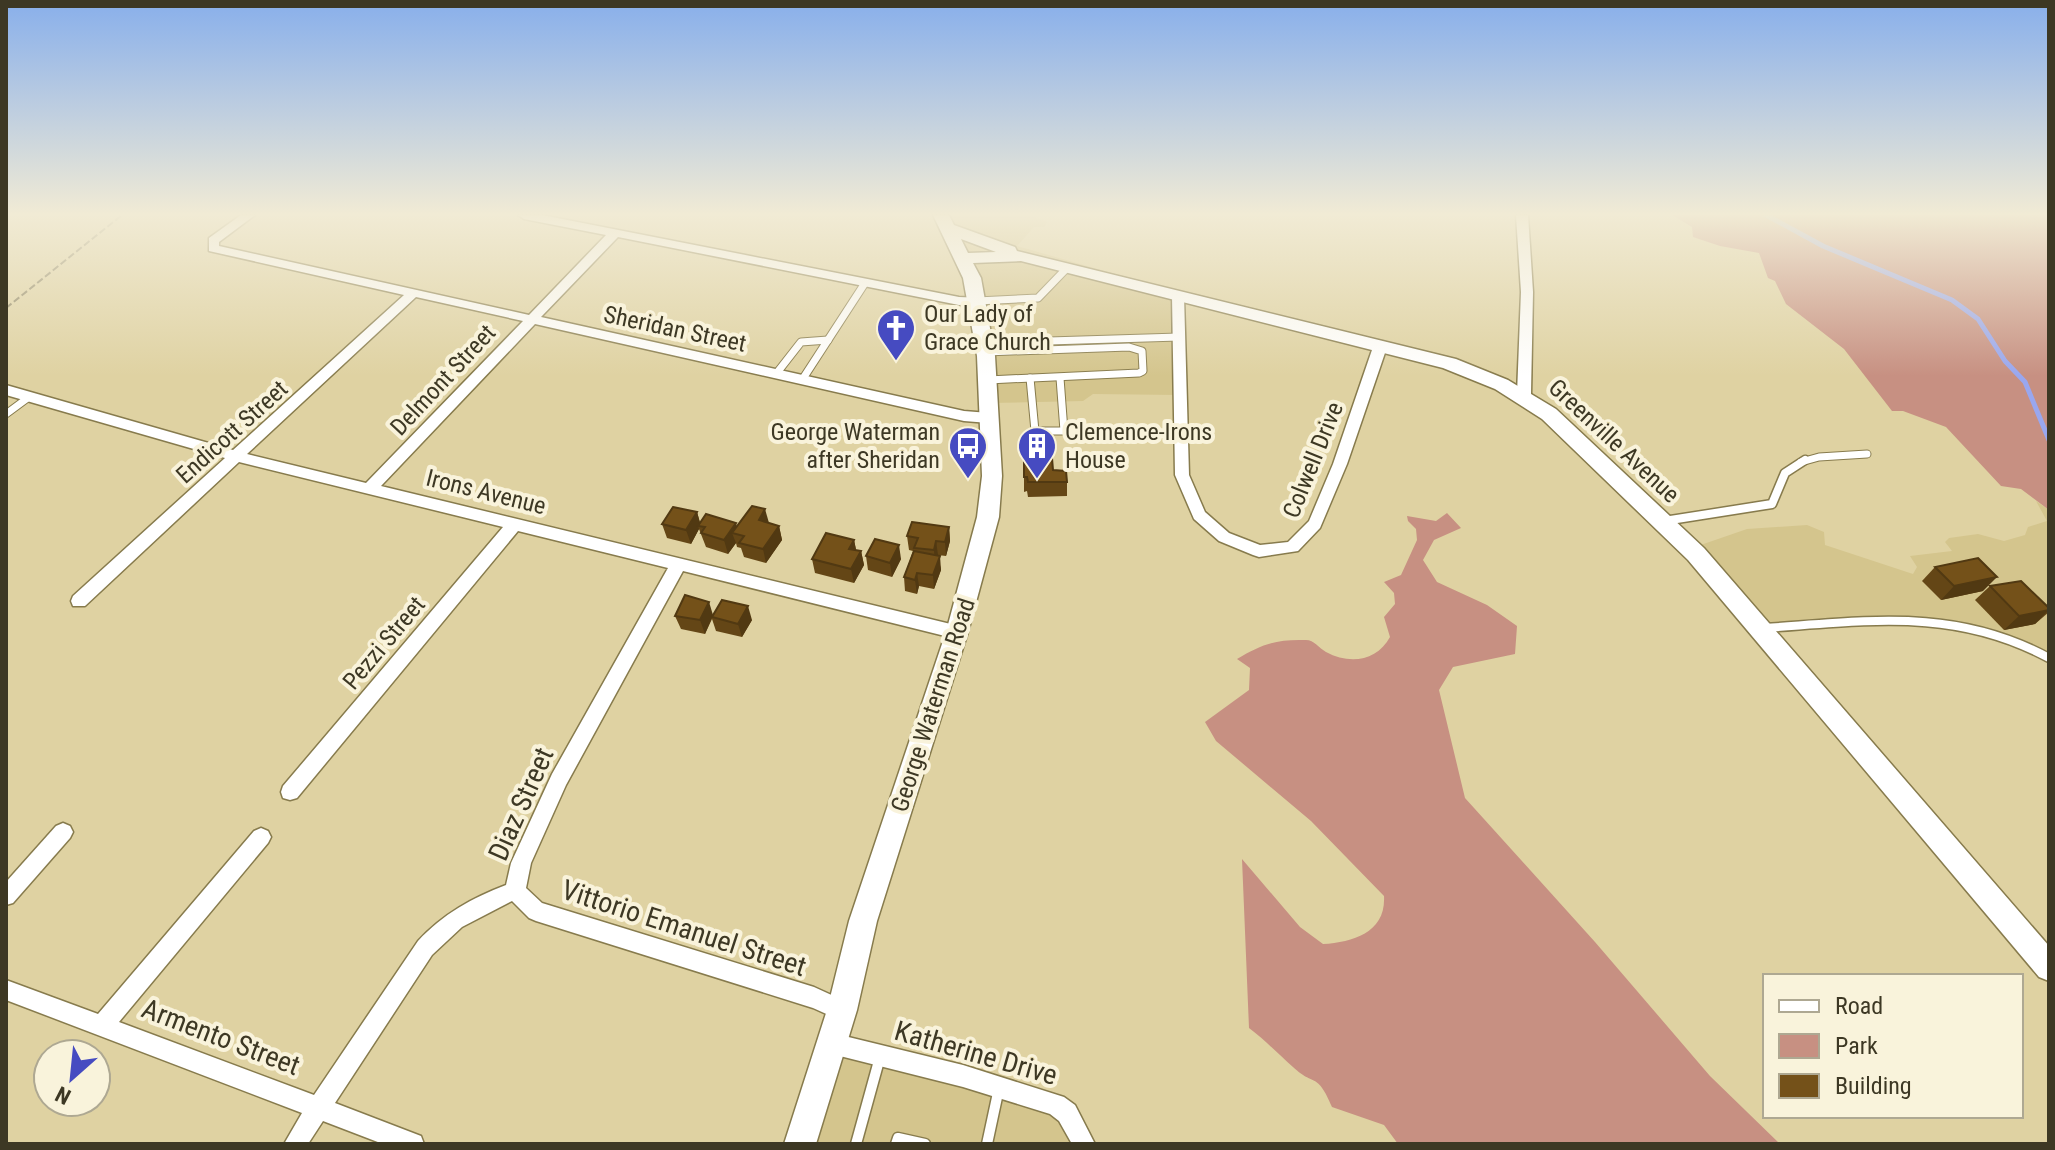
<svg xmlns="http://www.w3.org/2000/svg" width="2055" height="1150" font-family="'Roboto Condensed',sans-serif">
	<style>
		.built { fill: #d4c58d }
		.green { fill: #c79082 }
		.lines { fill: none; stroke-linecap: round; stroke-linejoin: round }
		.stream { stroke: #99a7ef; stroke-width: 5 }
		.lane-far2-casing { stroke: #877b4d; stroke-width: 9 }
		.lane-far1-casing { stroke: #877b4d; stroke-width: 11 }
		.lane-casing { stroke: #877b4d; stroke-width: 13 }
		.street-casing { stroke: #877b4d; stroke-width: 3 }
		.secondary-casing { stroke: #877b4d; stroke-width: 3 }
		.path { stroke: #89805f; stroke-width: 2; stroke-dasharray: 7 3; stroke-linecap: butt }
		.lane-far2 { stroke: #fff; stroke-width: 7 }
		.lane-far1 { stroke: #fff; stroke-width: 8 }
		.lane { stroke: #fff; stroke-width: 10 }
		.street { fill: #fff; fill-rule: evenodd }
		.secondary { fill: #fff; fill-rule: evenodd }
		.wall { fill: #644616 }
		.shaded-wall { fill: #513912 }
		.building { fill: #745119; stroke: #513912; stroke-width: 2 }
		.labels { text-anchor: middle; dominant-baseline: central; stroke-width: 8; stroke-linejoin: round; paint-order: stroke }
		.poi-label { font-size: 24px; fill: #3d3824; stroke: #f9f3db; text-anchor: start }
		.street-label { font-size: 24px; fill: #3d3824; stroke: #f9f3db }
		.near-street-label { font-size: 28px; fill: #3d3824; stroke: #f9f3db }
	</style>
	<rect width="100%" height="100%" fill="#dfd2a2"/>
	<!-- built -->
	<g class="built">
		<path d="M941,215H1029L1047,222L1044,227H1034L1017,246L1178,292V395L1093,394L1083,401L989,403L984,318Z"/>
		<path d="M2036,501L2049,510V660L2007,638L1915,622L1764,630L1689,549L1747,529L1807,525L1824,532L1825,545L1913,574L1917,567L1910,556L1952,551L1945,542L1949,538L1978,534L2004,541L2025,535L2028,527L2047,521Z"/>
		<path d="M830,1047L1057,1110L1079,1144H797Z"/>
	</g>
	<!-- green -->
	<g class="green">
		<path d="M1672,215H2049V510L2021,489L2001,486L1946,427L1903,411H1892L1844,349L1786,304L1775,281L1768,278L1759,253L1720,246L1693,237L1692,227Z"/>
		<path d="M1447,513L1461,528L1434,540L1423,560L1437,582L1487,605L1517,626L1515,654L1453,667L1439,690L1465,798L1595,942L1710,1076L1780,1144H1398L1384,1125L1332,1107C1317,1071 1314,1087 1293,1067C1278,1054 1265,1040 1249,1028L1242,859L1300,927L1323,944C1354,942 1386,932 1384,896L1311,821L1216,741L1205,722L1249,690L1250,668L1237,659C1262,644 1277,639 1306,640C1314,640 1319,648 1326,652C1350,665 1377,661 1390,637L1384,617L1395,604L1394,593L1384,582L1401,575L1417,540L1416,529L1408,521L1407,516L1436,521Z"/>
	</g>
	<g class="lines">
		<!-- stream -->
		<path class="stream" d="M1766,215L1823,246L1952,300L1978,319L2005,361L2025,382L2049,440"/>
		<!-- lane-far2 casing -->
		<g class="lane-far2-casing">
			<g id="lane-far2">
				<path d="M977,301L1038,298L1067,268"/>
				<path d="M984,343L1179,337"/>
				<path d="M985,352L1129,347L1142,351L1143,371L1139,373L988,380"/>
				<path d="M776,374L801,342L828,340"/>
				<path d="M1030,378L1035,431H1064L1060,378"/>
				<path d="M802,380L865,283"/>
				<path d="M6,414L29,397"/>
				<path d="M1801,462L1819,457L1867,454"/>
			</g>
		</g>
		<!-- lane-far1 casing -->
		<g class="lane-far1-casing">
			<g id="lane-far1">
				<path d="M1664,521L1772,504L1785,473L1805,460"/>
				<path d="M1765,628C1868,621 1955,607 2049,658"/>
			</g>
		</g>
		<!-- lane casing -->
		<g class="lane-casing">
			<g id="lane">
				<path d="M856,1144L880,1057"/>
				<path d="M896,1144L898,1138L925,1144"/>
				<path d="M987,1144L999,1088"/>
			</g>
		</g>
		<!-- street casing -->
		<g class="street-casing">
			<g id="street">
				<path d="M241,215H255L219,242V246L529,315L606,235L524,219L518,215H542L959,297L982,298V304L959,305L618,237L541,317L964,411L989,413L996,418L989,423L964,421L535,324L381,486L963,627L965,632L963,637L957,639L683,571L566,785L531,863L526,888L542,903L814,987L849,1003L853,1010L849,1017L842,1021L813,1008L536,921L529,918L512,901L462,927L432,955L335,1103L421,1136L424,1144H383L323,1121L308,1144H284L302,1113L6,1000V980L98,1014L254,831L261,828L268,831L271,837L268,843L119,1022L314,1095L418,941C443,914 472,898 506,885L511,863L552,774L668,568L518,531L297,798L290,800L283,798L281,792L283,786L503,527L239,462L85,606H73L71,601L73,596L225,458L6,395V385L233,450L404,295L209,251V238ZM416,297L523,321L366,483L247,454Z"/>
				<path d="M1516,215H1528L1533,292L1531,394L1524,399L1517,394L1521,292Z"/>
				<path d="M1178,292L1184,296L1189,475L1205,512L1229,533L1260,545L1288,542L1309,521L1333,464L1373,347L1380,343L1387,347L1347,464L1320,528L1298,551L1259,557L1253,555L1219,541L1194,519L1175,475L1172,296Z"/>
				<path d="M63,823L70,826L73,832L70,838L13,903L6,905V882L56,826Z"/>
				<path d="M832,1033L963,1065L1064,1097L1075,1105L1095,1144H1072L1059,1121L1050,1114L963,1087L824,1052L821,1044L824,1036Z"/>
			</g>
		</g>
		<!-- secondary casing -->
		<g class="secondary-casing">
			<path id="secondary" d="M933,215H949L954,225L1015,247L1017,251L1456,359L1508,380L1556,409L1704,548L2049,946V981L2039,977L1688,560L1542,419L1495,389L1443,368L1021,261L973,263L981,278L995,356L1002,476L999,517L968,632L877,921L857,1010L816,1144H784L827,1010L849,921L946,632L977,517L982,476L977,356L963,278ZM961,239L996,252L968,253Z"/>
		</g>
		<!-- path -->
		<path class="path" d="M6,308L122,215"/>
		<!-- lane-far2 -->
		<use href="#lane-far2" class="lane-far2"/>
		<!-- lane-far1 -->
		<use href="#lane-far1" class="lane-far1"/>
		<!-- lane -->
		<use href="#lane" class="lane"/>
		<!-- street -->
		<use href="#street" class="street"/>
		<!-- secondary -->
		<use href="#secondary" class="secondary"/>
	</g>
	<!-- wall -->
	<g class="wall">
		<path d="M1024,447L1067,482V496L1028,497L1027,491L1024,492Z"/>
		<path d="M697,512L700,523L737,526L769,523L779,526L782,540L766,563L744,557L741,548L737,547L736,543L728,554L706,547L699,529L691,544L667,538L662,524Z"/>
		<path d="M949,527L950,541L946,556L938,555L941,570L934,589L919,586L917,594L905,591L904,577L913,551L909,550L907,536Z"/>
		<path d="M854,540L856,550L861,551L864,565L854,583L815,573L812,559Z"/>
		<path d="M866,556L901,559L892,577L868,570Z"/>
		<path d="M1935,567L1983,591L1941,600L1922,581Z"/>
		<path d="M1990,586L2049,608V612L2035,624L2004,630L1975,600Z"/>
		<path d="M713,615L752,620L742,637L716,631L712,619L705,634L681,629L675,616Z"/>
	</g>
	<!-- shaded-wall -->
	<g class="shaded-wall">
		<path d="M765,509L769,523L759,520Z"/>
		<path d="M697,512L701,526H698L699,529L691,544L686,530Z"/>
		<path d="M736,523L739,534L732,533L736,543L728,554L724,540Z"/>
		<path d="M779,526L782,540L766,563L763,549Z"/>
		<path d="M949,527L950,541L946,556L945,542Z"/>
		<path d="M854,540L857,554L849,549Z"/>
		<path d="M936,541L938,555L935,564L934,550Z"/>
		<path d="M899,545L901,559L892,577L890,563Z"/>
		<path d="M861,551L864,565L854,583L851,569Z"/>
		<path d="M940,556L941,570L934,589L933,575Z"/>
		<path d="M917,573L919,586L917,594L915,580Z"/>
		<path d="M1997,577L1983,591L1941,600L1954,586Z"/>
		<path d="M709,602L713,615L705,634L700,620Z"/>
		<path d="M748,606L752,620L742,637L738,624Z"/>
		<path d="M2049,610L2035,624L2004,630L2019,616Z"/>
	</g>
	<!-- building -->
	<g class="building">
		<path d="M1051,446L1053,470L1066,471L1067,482H1028L1027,477H1024V447Z"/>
		<path d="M752,506L765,509L759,520L779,526L763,549L739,543L744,536L732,533Z"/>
		<path d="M673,507L697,512L686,530L662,524Z"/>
		<path d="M706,514L736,523L724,540L701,533L705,527L698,526Z"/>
		<path d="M912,522L949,527L945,542L936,541L934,550L914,548L918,538L907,536Z"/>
		<path d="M826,533L854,540L849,549L861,551L851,569L812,559Z"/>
		<path d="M875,539L899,545L890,563L866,556Z"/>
		<path d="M914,551L940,556L933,575L917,573L915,580L904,577Z"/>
		<path d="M1978,558L1997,577L1954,586L1935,567Z"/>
		<path d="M2021,581L2049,608V610L2019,616L1990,586Z"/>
		<path d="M685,595L709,602L700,620L675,616Z"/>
		<path d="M722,600L748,606L738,624L712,617Z"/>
	</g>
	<!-- sky -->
	<linearGradient id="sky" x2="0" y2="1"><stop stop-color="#88afeb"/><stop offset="0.57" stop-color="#f1ebd5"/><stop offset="1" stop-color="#f1ebd5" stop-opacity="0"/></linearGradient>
	<rect width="2055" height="376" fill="url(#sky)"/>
	<!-- icons -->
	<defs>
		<g id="church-pin" transform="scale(2)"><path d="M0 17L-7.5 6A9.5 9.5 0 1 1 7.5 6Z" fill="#464bc1" stroke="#f9f3db"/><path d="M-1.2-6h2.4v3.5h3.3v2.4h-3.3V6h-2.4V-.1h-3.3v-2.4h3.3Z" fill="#fff"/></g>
		<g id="bus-pin" transform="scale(2)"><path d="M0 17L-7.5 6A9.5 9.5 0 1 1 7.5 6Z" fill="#464bc1" stroke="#f9f3db"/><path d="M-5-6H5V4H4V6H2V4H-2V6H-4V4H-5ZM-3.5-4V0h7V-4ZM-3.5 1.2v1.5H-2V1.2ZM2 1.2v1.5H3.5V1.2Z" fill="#fff"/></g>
		<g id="building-pin" transform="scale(2)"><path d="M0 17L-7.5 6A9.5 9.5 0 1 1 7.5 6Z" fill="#464bc1" stroke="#f9f3db"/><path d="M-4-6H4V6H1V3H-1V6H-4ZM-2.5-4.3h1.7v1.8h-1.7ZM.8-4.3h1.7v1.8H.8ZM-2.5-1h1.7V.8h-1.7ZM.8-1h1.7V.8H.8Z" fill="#fff"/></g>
	</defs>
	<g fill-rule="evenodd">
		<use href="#church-pin" x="896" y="328"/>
		<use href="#bus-pin" x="968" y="446"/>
		<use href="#building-pin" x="1037" y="446"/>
	</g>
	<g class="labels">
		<!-- poi labels -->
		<g class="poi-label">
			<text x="924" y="314">Our Lady of<tspan x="924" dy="28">Grace Church</tspan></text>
			<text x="940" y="432" text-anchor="end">George Waterman<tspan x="940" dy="28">after Sheridan</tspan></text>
			<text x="1065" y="432">Clemence-Irons<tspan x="1065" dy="28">House</tspan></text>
		</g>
		<!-- street labels -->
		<g class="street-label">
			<text transform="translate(675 329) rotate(12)">Sheridan Street</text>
			<text transform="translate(443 380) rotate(-47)">Delmont Street</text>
			<text transform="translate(232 432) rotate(-42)">Endicott Street</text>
			<text transform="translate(1614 441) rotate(43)">Greenville Avenue</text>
			<text transform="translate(1313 460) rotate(-68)">Colwell Drive</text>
			<text transform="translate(486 492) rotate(14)">Irons Avenue</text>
			<text transform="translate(384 643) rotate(-50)">Pezzi Street</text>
			<text transform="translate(933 705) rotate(-72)">George Waterman Road</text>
		</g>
		<!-- near-street labels -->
		<g class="near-street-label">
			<text transform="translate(521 804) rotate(-66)">Diaz Street</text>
			<text transform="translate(684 928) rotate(18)">Vittorio Emanuel Street</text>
			<text transform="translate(221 1037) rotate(21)">Armento Street</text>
			<text transform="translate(976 1053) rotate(16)">Katherine Drive</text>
		</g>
	</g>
	<!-- border -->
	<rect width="2055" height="1150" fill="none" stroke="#3d3824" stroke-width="16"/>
	<!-- legend -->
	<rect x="1763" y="974" width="260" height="144" fill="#f9f3db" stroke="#aea892" stroke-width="2"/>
	<rect x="1779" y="1000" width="40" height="12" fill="#ffffff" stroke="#aea892" stroke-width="2"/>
	<text x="1835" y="1014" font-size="24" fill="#3d3824">Road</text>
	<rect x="1779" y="1034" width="40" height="24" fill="#c79082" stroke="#aea892" stroke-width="2"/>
	<text x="1835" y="1054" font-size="24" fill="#3d3824">Park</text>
	<rect x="1779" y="1074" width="40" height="24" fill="#745119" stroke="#aea892" stroke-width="2"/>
	<text x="1835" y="1094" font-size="24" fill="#3d3824">Building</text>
	<!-- north arrow -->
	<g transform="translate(72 1078) rotate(207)"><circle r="38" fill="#f9f3db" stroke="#aea892" stroke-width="2"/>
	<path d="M0-6L14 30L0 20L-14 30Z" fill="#464bc1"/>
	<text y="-12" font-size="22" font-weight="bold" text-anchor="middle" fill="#3d3824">N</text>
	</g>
</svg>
